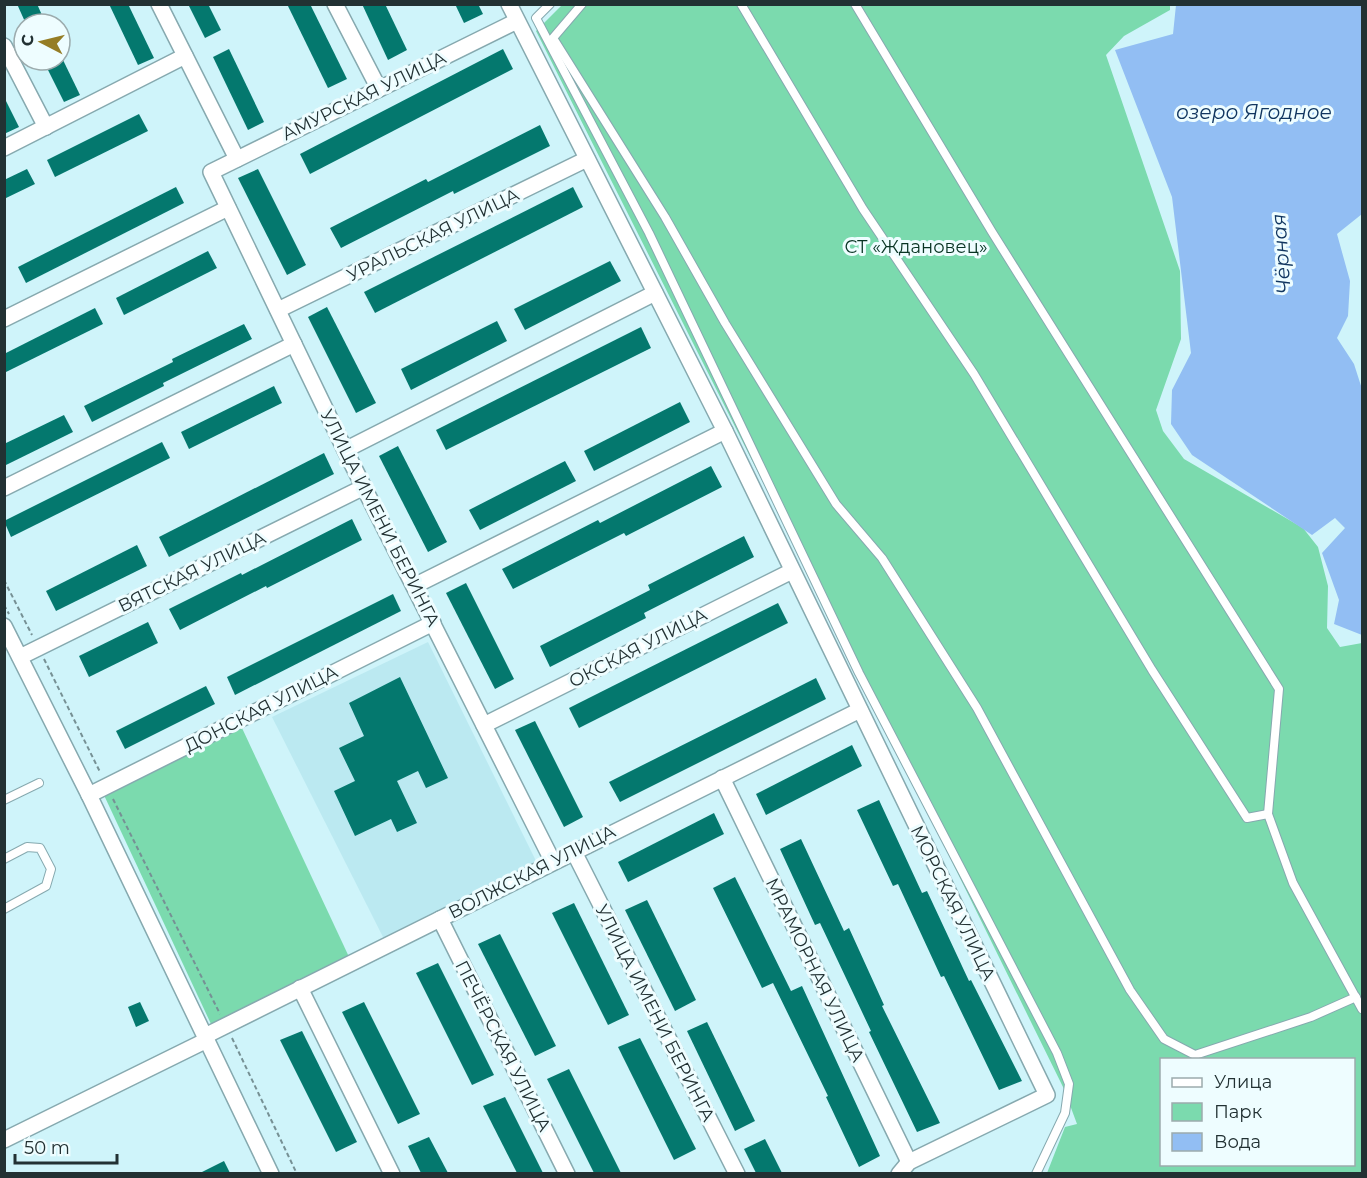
<svg xmlns="http://www.w3.org/2000/svg" width="1367" height="1178" font-family="Montserrat,sans-serif">
	<style>
		.built { fill: #bbe9f1 }
		.green { fill: #7bdaae; fill-rule: evenodd }
		.water { fill: #92bef3 }
		.building { fill: #04786e }
		.lines { fill: none; stroke-linecap: round; stroke-linejoin: round }
		.service-casing { stroke: #86a9af; stroke-width: 10 }
		.minor-casing { stroke: #86a9af; stroke-width: 18 }
		.path { stroke: #769094; stroke-width: 2; stroke-dasharray: 4.5 3; stroke-linecap: butt }
		.service { stroke: #fff; stroke-width: 8 }
		.minor { stroke: #fff; stroke-width: 15 }
		.labels { text-anchor: middle; dominant-baseline: central; stroke-width: 6; stroke-linejoin: round; paint-order: stroke }
		.street-label { font-size: 18px; fill: #223133; stroke: #eefdff }
		.park-label { font-size: 18px; fill: #083423; stroke: #eefdff }
		.water-label { font-size: 20px; font-style: italic; fill: #113660; stroke: #eefdff }
	</style>
	<rect width="100%" height="100%" fill="#cff4fa"/>
	<!-- built -->
	<path class="built" d="M428,642L537,863L384,939L272,717Z"/>
	<!-- green -->
	<g class="green">
		<path d="M563,4L1170,5V10L1124,36L1106,55L1180,271L1181,339L1156,410L1163,431L1184,459L1303,528L1318,547L1328,586L1327,628L1340,647L1362,643V1173H1047L1065,1127L1077,1124L1064,1089L859,673L536,31ZM1162,1060H1354V1164H1162Z"/>
		<path d="M242,728L350,959L211,1024L103,793Z"/>
	</g>
	<!-- water -->
	<path class="water" d="M1176,5H1362V214L1337,234L1350,281L1348,316L1337,338L1354,364L1362,389V635L1334,624L1339,600L1322,553L1345,528L1335,518L1312,535L1192,455L1171,424L1172,390L1191,353L1172,197L1115,50L1173,34Z"/>
	<!-- building -->
	<g class="building">
		<path d="M17,4H37L46,24H26Z"/>
		<path d="M109,4H128L154,58L138,65Z"/>
		<path d="M188,4H208L221,30L205,38Z"/>
		<path d="M287,4H310L347,79L328,88Z"/>
		<path d="M362,4H385L407,50L388,60Z"/>
		<path d="M455,4H478L483,14L464,23Z"/>
		<path d="M229,49L264,122L248,130L213,57Z"/>
		<path d="M503,49L513,69L310,174L300,154Z"/>
		<path d="M43,60H63L80,95L64,102Z"/>
		<path d="M4,97L19,127L4,134Z"/>
		<path d="M139,114L148,131L55,177L47,160Z"/>
		<path d="M540,125L550,146L454,194L453,191L341,248L330,228L426,179L428,182Z"/>
		<path d="M27,169L35,184L4,199V180Z"/>
		<path d="M258,169L306,265L287,275L238,178Z"/>
		<path d="M176,187L184,203L26,283L18,267Z"/>
		<path d="M573,187L583,207L375,313L364,292Z"/>
		<path d="M208,251L217,268L124,315L116,298Z"/>
		<path d="M610,261L621,281L525,330L514,309Z"/>
		<path d="M327,307L376,403L356,413L308,317Z"/>
		<path d="M95,308L103,324L4,373V354Z"/>
		<path d="M497,321L507,341L411,390L401,369Z"/>
		<path d="M244,324L252,339L163,383L164,386L92,422L84,406L173,362L172,359Z"/>
		<path d="M641,327L651,348L446,450L436,430Z"/>
		<path d="M274,386L282,403L189,449L181,432Z"/>
		<path d="M680,402L690,422L594,471L584,451Z"/>
		<path d="M64,415L73,432L4,466V444Z"/>
		<path d="M162,442L170,458L11,537L4,521Z"/>
		<path d="M398,446L447,542L428,552L379,456Z"/>
		<path d="M324,453L334,474L169,557L159,537Z"/>
		<path d="M565,461L576,481L480,530L469,510Z"/>
		<path d="M711,466L722,487L626,536L624,533L513,589L502,569L598,520L600,523Z"/>
		<path d="M352,519L362,540L267,588L266,586L180,630L169,609L241,573L242,575Z"/>
		<path d="M744,536L754,557L644,613L646,618L550,667L540,646L650,590L648,585Z"/>
		<path d="M137,545L147,566L56,611L46,591Z"/>
		<path d="M466,583L514,679L495,689L446,593Z"/>
		<path d="M393,594L401,611L235,695L227,677Z"/>
		<path d="M778,603L788,623L579,728L569,708Z"/>
		<path d="M148,622L158,643L89,677L79,656Z"/>
		<path d="M400,677L448,778L426,788L418,771L397,781L417,823L397,832L391,819L355,836L334,791L355,781L339,748L364,736L349,703Z"/>
		<path d="M816,678L826,699L620,802L609,782Z"/>
		<path d="M206,686L215,704L125,749L116,731Z"/>
		<path d="M535,721L583,817L564,827L515,730Z"/>
		<path d="M852,745L862,766L766,815L756,794Z"/>
		<path d="M879,800L922,893L927,891L969,981L971,980L1022,1081L999,1090L944,976L941,977L898,884L893,886L857,810Z"/>
		<path d="M714,813L724,834L628,882L618,862Z"/>
		<path d="M801,839L844,931L849,928L884,1005L882,1006L940,1123L917,1132L869,1032L871,1031L820,923L815,925L780,849Z"/>
		<path d="M735,877L791,991L802,986L880,1156L859,1167L826,1097L828,1096L773,983L762,988L713,888Z"/>
		<path d="M647,900L696,1000L675,1011L625,910Z"/>
		<path d="M574,903L629,1015L608,1025L552,913Z"/>
		<path d="M500,934L556,1046L535,1056L478,944Z"/>
		<path d="M438,963L494,1075L472,1085L416,973Z"/>
		<path d="M140,1002L149,1021L136,1027L128,1007Z"/>
		<path d="M364,1002L420,1114L398,1124L342,1012Z"/>
		<path d="M707,1022L755,1121L735,1131L687,1031Z"/>
		<path d="M302,1031L357,1142L336,1152L280,1040Z"/>
		<path d="M640,1038L696,1149L674,1160L618,1047Z"/>
		<path d="M569,1069L621,1173H594L547,1079Z"/>
		<path d="M505,1097L543,1173H517L483,1106Z"/>
		<path d="M429,1137L448,1173H421L408,1146Z"/>
		<path d="M765,1139L782,1173H756L744,1149Z"/>
		<path d="M224,1161L230,1173H200Z"/>
	</g>
	<g class="lines">
		<!-- service casing -->
		<g class="service-casing">
			<g id="service">
				<path d="M550,4L536,18L649,233L859,673L1057,1053L1069,1084L1065,1113L1036,1174"/>
				<path d="M582,4L553,38L665,217L725,323L836,504L882,558L977,708L1130,990L1164,1039L1195,1055L1311,1017L1356,997"/>
				<path d="M741,4L863,209L974,374L1152,670L1247,818L1268,814"/>
				<path d="M855,4L992,232L1279,689L1268,814L1293,883L1362,1009"/>
				<path d="M4,800L39,783"/>
				<path d="M4,859L27,847L40,848L51,869L46,886L4,909"/>
			</g>
		</g>
		<!-- minor casing -->
		<g class="minor-casing">
			<g id="minor">
				<path d="M159,4L237,159"/>
				<path d="M335,4L379,89"/>
				<path d="M509,4L725,431L1047,1095L909,1162L899,1174"/>
				<path d="M517,21L211,172L345,450L553,862"/>
				<path d="M4,46L46,127"/>
				<path d="M4,148L185,56"/>
				<path d="M278,310L587,159"/>
				<path d="M4,319L228,208"/>
				<path d="M345,450L655,293"/>
				<path d="M4,488L294,344"/>
				<path d="M414,586L725,431"/>
				<path d="M4,626L89,795L271,1174"/>
				<path d="M20,657L364,487"/>
				<path d="M484,725L792,571"/>
				<path d="M722,778L909,1162"/>
				<path d="M89,795L433,623"/>
				<path d="M574,852L737,1174"/>
				<path d="M440,919L567,1174"/>
				<path d="M300,988L392,1174"/>
				<path d="M205,1036L860,710"/>
				<path d="M4,1140L207,1040"/>
			</g>
		</g>
		<!-- path -->
		<g class="path">
			<path d="M4,580L32,635"/>
			<path d="M4,605L9,614"/>
			<path d="M44,659L100,772"/>
			<path d="M113,799L220,1014"/>
			<path d="M232,1038L297,1174"/>
		</g>
		<!-- service -->
		<use href="#service" class="service"/>
		<!-- minor -->
		<use href="#minor" class="minor"/>
	</g>
	<g class="labels">
		<!-- street labels -->
		<g class="street-label">
			<text transform="translate(364 96) rotate(-26)">АМУРСКАЯ УЛИЦА</text>
			<text transform="translate(433 235) rotate(-26)">УРАЛЬСКАЯ УЛИЦА</text>
			<text transform="translate(380 518) rotate(63)">УЛИЦА ИМЕНИ БЕРИНГА</text>
			<text transform="translate(192 572) rotate(-26)">ВЯТСКАЯ УЛИЦА</text>
			<text transform="translate(638 648) rotate(-27)">ОКСКАЯ УЛИЦА</text>
			<text transform="translate(261 709) rotate(-27)">ДОНСКАЯ УЛИЦА</text>
			<text transform="translate(532 872) rotate(-27)">ВОЛЖСКАЯ УЛИЦА</text>
			<text transform="translate(953 903) rotate(64)">МОРСКАЯ УЛИЦА</text>
			<text transform="translate(815 970) rotate(64)">МРАМОРНАЯ УЛИЦА</text>
			<text transform="translate(655 1013) rotate(63)">УЛИЦА ИМЕНИ БЕРИНГА</text>
			<text transform="translate(503 1046) rotate(63)">ПЕЧЁРСКАЯ УЛИЦА</text>
		</g>
		<!-- park labels -->
		<g class="park-label">
			<text x="916" y="247">СТ «Ждановец»</text>
		</g>
		<!-- water labels -->
		<g class="water-label">
			<text x="1254" y="112">озеро Ягодное</text>
			<text transform="translate(1281 254) rotate(-94)">Чёрная</text>
		</g>
	</g>
	<!-- border -->
	<rect width="1367" height="1178" fill="none" stroke="#223133" stroke-width="12"/>
	<!-- legend -->
	<rect x="1160" y="1058" width="195" height="108" fill="#eefdff" stroke="#9cabad" stroke-width="1.5"/>
	<rect x="1172" y="1078" width="30" height="9" fill="#ffffff" stroke="#9cabad" stroke-width="1.5"/>
	<text x="1214" y="1088" font-size="18" fill="#223133">Улица</text>
	<rect x="1172" y="1103" width="30" height="18" fill="#7bdaae" stroke="#9cabad" stroke-width="1.5"/>
	<text x="1214" y="1118" font-size="18" fill="#223133">Парк</text>
	<rect x="1172" y="1133" width="30" height="18" fill="#92bef3" stroke="#9cabad" stroke-width="1.5"/>
	<text x="1214" y="1148" font-size="18" fill="#223133">Вода</text>
	<!-- north arrow -->
	<g transform="translate(42 42) rotate(277)"><circle r="28" fill="#eefdff" stroke="#9cabad" stroke-width="1.5"/>
	<path d="M0-4.5L10 22L0 15L-10 22Z" fill="#957d25"/>
	<text y="-9" font-size="16" font-weight="bold" text-anchor="middle" fill="#223133">С</text>
	</g>
	<!-- scale -->
	<path d="M15 1154v9h102v-9" fill="none" stroke="#223133" stroke-width="3"/>
	<text x="24" y="1154" font-size="18" fill="#223133" stroke="#eefdff" stroke-width="4.5" paint-order="stroke">50 m</text>
</svg>
